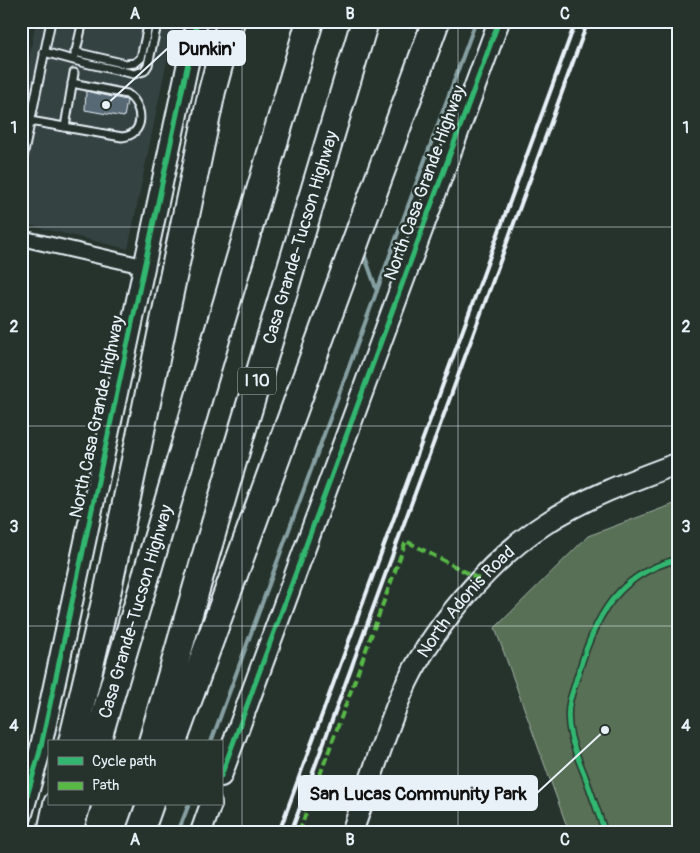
<svg xmlns="http://www.w3.org/2000/svg" width="700" height="853" font-family="Pangolin,sans-serif">
	<style>
		.built { fill: #354343 }
		.green { fill: #597055; stroke: #a0b0a6 }
		.lines { fill: none; stroke-linecap: round; stroke-linejoin: round }
		.stream { stroke: #869fa1; stroke-width: 4 }
		.building { fill: #576975; stroke: #e8f1f8 }
		.lane-casing { stroke: #e8f1f8; stroke-width: 11 }
		.street-casing { stroke: #e8f1f8; stroke-width: 18 }
		.secondary-casing { stroke: #e8f1f8; stroke-width: 24 }
		.highway-casing { stroke: #e8f1f8; stroke-width: 30 }
		.lane { stroke: #26332d; stroke-width: 7 }
		.street { stroke: #26332d; stroke-width: 14 }
		.secondary { stroke: #26332d; stroke-width: 20 }
		.highway { stroke: #26332d; stroke-width: 26 }
		.rail { stroke: #e8f1f8; stroke-width: 4 }
		.quiet { stroke: #58b947; stroke-width: 4; stroke-dasharray: 8 4; stroke-linecap: butt }
		.cycleway-casing { stroke: #26332d; stroke-width: 8 }
		.cycleway { stroke: #33b770; stroke-width: 5 }
		.grid { fill: none; stroke: #e8f1f8; stroke-width: 1; stroke-opacity: 0.55 }
		.labels { text-anchor: middle; dominant-baseline: central; stroke-width: 5; stroke-linejoin: round; paint-order: stroke }
		.shield { fill: #26332d; stroke: #aeb8bb; stroke-width: 1 }
		.shield-label { font-size: 16px; font-weight: bold; fill: #e8f1f8 }
		.street-label { font-size: 18px; fill: #e8f1f8; stroke: #26332d }
		.leader { fill: none; stroke: #e8f1f8; stroke-width: 2 }
		.callout-dot { fill: #e8f1f8; stroke: #26332d; stroke-width: 2 }
		.callout { fill: #e8f1f8; stroke: #e8f1f8; stroke-width: 2 }
		.callout-label { font-size: 19px; text-anchor: middle; font-weight: bold; fill: #111 }
		.neatline { fill: none; stroke: #e8f1f8; stroke-width: 2 }
		.grid-label { font-size: 16px; text-anchor: middle; font-weight: bold; fill: #e8f1f8 }
	</style>
	<rect width="100%" height="100%" fill="#26332d"/>
	<filter id="ink" filterUnits="userSpaceOnUse"><feTurbulence type="fractalNoise" baseFrequency=".02" numOctaves="2"/><feDisplacementMap in="SourceGraphic" scale="10" xChannelSelector="R" yChannelSelector="G"/><feConvolveMatrix kernelMatrix="1 2 1 2 8 2 1 2 1" color-interpolation-filters="sRGB"/></filter>
	<g filter="url(#ink)">
		<!-- built -->
		<path class="built" d="M36,21H175L128,249L21,223V104Z"/>
		<!-- green -->
		<path class="green" d="M679,502V832H569L495,628L588,536Z"/>
		<g class="lines">
			<!-- stream -->
			<g class="stream">
				<path d="M363,251L377,291"/>
				<path d="M211,742L476,21"/>
				<path d="M178,832L189,804"/>
			</g>
		</g>
		<!-- building -->
		<path class="building" d="M86,91L126,100L127,101L124,117L85,110Z"/>
		<g class="lines">
			<!-- lane casing -->
			<g class="lane-casing">
				<g id="lane">
					<path d="M44,52L85,63L134,74L144,71L148,65L156,29L153,21"/>
					<path d="M75,52L126,64L135,63L141,58L149,21"/>
					<path d="M75,55L83,21"/>
					<path d="M30,121L122,137C145,135 145,106 127,94L72,83"/>
					<path d="M65,127L74,73"/>
					<path d="M21,167L51,21"/>
				</g>
			</g>
			<!-- street casing -->
			<g class="street-casing">
				<path id="street" d="M21,238L143,266"/>
			</g>
			<!-- secondary casing -->
			<g class="secondary-casing">
				<g id="secondary">
					<path d="M221,776L499,21"/>
					<path d="M21,817L40,751L197,21"/>
					<path d="M201,832L211,804"/>
					<path id="s1" d="M352,832C369,786 383,738 402,693C428,633 490,559 545,524C586,497 633,480 679,463"/>
				</g>
			</g>
			<!-- highway casing -->
			<g class="highway-casing">
				<g id="highway">
					<path d="M72,742L108,589L212,91L231,21"/>
					<path id="s2" d="M97,742L310,21"/>
					<path id="s3" d="M152,742L229,475L365,21"/>
					<path d="M173,742L436,21"/>
					<path d="M51,832L57,804"/>
					<path d="M69,832L77,804"/>
					<path d="M140,832L150,804"/>
				</g>
			</g>
			<!-- lane -->
			<use href="#lane" class="lane"/>
			<!-- street -->
			<use href="#street" class="street"/>
			<!-- secondary -->
			<use href="#secondary" class="secondary"/>
			<!-- highway -->
			<use href="#highway" class="highway"/>
			<!-- rail -->
			<g class="rail">
				<path d="M279,832L576,21"/>
				<path d="M291,832L588,21"/>
			</g>
			<!-- quiet -->
			<path class="quiet" d="M299,832L406,541L481,580"/>
			<!-- cycleway casing -->
			<g class="cycleway-casing">
				<g id="cycleway">
					<path d="M221,776L499,21"/>
					<path d="M21,817L40,751L197,21"/>
					<path d="M605,832C598,813 592,795 585,776C575,751 564,727 570,700C590,635 604,577 679,559"/>
				</g>
			</g>
			<!-- cycleway -->
			<use href="#cycleway" class="cycleway"/>
		</g>
	</g>
	<!-- grid -->
	<path class="grid" d="M242,21V832M458,21V832M21,227H679M21,426H679M21,626H679"/>
	<g class="labels">
		<!-- shield labels -->
		<rect class="shield" x="238" y="367.5" width="38" height="27" rx="4"/>
		<g class="shield-label">
			<text x="257" y="381">I 10</text>
		</g>
		<!-- street labels -->
		<g class="street-label">
			<text transform="translate(425 183) rotate(-70)">North Casa Grande Highway</text>
			<text stroke="none"><textPath href="#s3" startOffset="526">Casa Grande-Tucson Highway</textPath></text>
			<text transform="translate(97 417) rotate(-78)">North Casa Grande Highway</text>
			<text stroke="none"><textPath href="#s1" startOffset="260">North Adonis Road</textPath></text>
			<text stroke="none"><textPath href="#s2" startOffset="136">Casa Grande-Tucson Highway</textPath></text>
		</g>
	</g>
	<!-- callouts -->
	<path class="leader" d="M106 105L168 48M605 730L537 793"/>
	<g class="callout-dot">
		<circle cx="106" cy="105" r="5"/>
		<circle cx="605" cy="730" r="5"/>
	</g>
	<g class="callout">
		<rect x="168" y="31" width="77" height="34" rx="5"/>
		<rect x="299" y="776" width="238" height="34" rx="5"/>
	</g>
	<g class="callout-label">
		<text x="207" y="55">Dunkin'</text>
		<text x="418" y="800">San Lucas Community Park</text>
	</g>
	<!-- margin -->
	<rect width="700" height="853" fill="none" stroke="#26332d" stroke-width="55"/>
	<!-- legend -->
	<rect x="48" y="740" width="175" height="65" fill="#26332d" stroke="#747f7e"/>
	<rect x="58" y="757" width="25" height="8" fill="#33b770" stroke="#747f7e"/>
	<text x="92" y="766" font-size="15" fill="#e8f1f8">Cycle path</text>
	<rect x="58" y="782" width="25" height="8" fill="#58b947" stroke="#747f7e"/>
	<text x="92" y="790" font-size="15" fill="#e8f1f8">Path</text>
	<rect x="28" y="28" width="644" height="798" class="neatline"/>
	<g class="grid-label">
		<text x="135" y="19">A</text>
		<text x="350" y="19">B</text>
		<text x="565" y="19">C</text>
		<text x="14" y="133">1</text>
		<text x="686" y="133">1</text>
		<text x="14" y="332">2</text>
		<text x="686" y="332">2</text>
		<text x="14" y="532">3</text>
		<text x="686" y="532">3</text>
		<text x="14" y="731">4</text>
		<text x="686" y="731">4</text>
		<text x="135" y="845">A</text>
		<text x="350" y="845">B</text>
		<text x="565" y="845">C</text>
	</g>
</svg>
